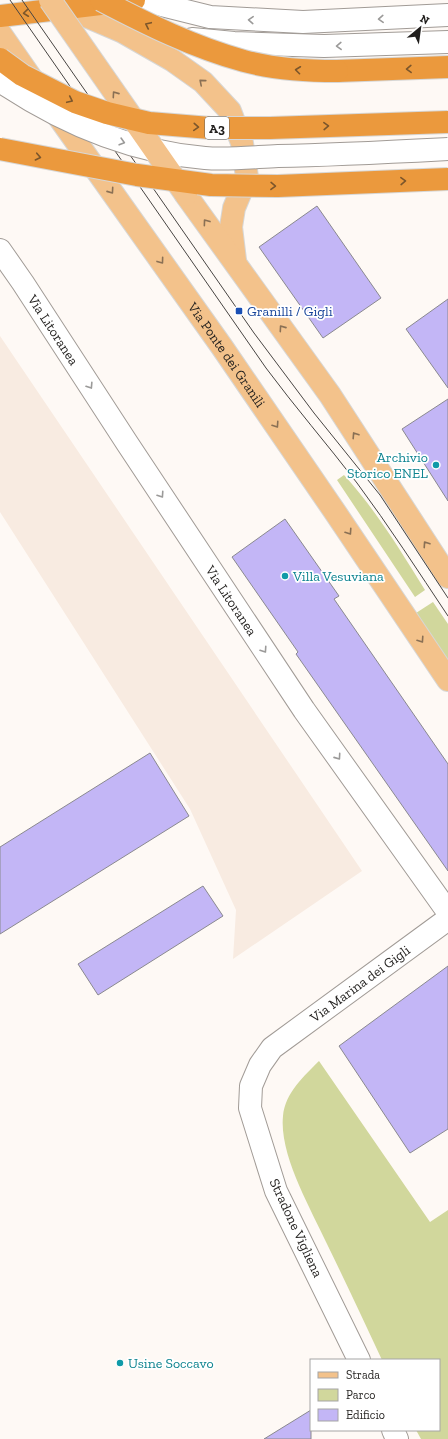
<svg xmlns="http://www.w3.org/2000/svg" width="448" height="1439" font-family="'Zilla Slab',serif">
	<style>
		.built { fill: #f8ebe1 }
		.green { fill: #d1d79c }
		.building { fill: #c3b6f6; stroke: #8a898f }
		.lines { fill: none; stroke-linecap: round; stroke-linejoin: round }
		.street-casing { stroke: #a19b96; stroke-width: 24 }
		.secondary-casing { stroke: #a19b96; stroke-width: 24 }
		.primary-casing { stroke: #d7d7d6; stroke-width: 24 }
		.highway-casing { stroke: #d7d7d6; stroke-width: 24 }
		.street { stroke: #fff; stroke-width: 22 }
		.secondary { stroke: #fff; stroke-width: 22 }
		.primary { stroke: #f3c28b; stroke-width: 22 }
		.highway { stroke: #eb993d; stroke-width: 22 }
		.tram { stroke: #484543; stroke-width: 1 }
		.secondary-bridge-casing { stroke: #a19b96; stroke-width: 24; stroke-linecap: butt }
		.primary-bridge-casing { stroke: #d7d7d6; stroke-width: 24; stroke-linecap: butt }
		.highway-bridge-casing { stroke: #d7d7d6; stroke-width: 24; stroke-linecap: butt }
		.secondary-bridge { stroke: #fff; stroke-width: 22 }
		.primary-bridge { stroke: #f3c28b; stroke-width: 22 }
		.highway-bridge { stroke: #eb993d; stroke-width: 22 }
		.oneway { stroke: #7c562b }
		.oneway2 { stroke: #9b9a99 }
		.oneway3 { stroke: #8a7054 }
		.transit-dot { fill: #1a4fb4; stroke: #fff; stroke-width: 1.5 }
		.culture-dot { fill: #0f9aa8; stroke: #fff; stroke-width: 1.5 }
		.labels { text-anchor: middle; dominant-baseline: central; stroke-width: 3.5; stroke-linejoin: round; paint-order: stroke }
		.shield { fill: #fff; stroke: #646261; stroke-width: 1 }
		.shield-label { font-size: 13px; font-weight: bold; fill: #211f1d }
		.transit-label { font-size: 14px; fill: #164399; stroke: #fff; text-anchor: start }
		.street-label { font-size: 14px; fill: #211f1d; stroke: #fff }
		.culture-label { font-size: 14px; fill: #0d838f; stroke: #fff; text-anchor: start }
	</style>
	<rect width="100%" height="100%" fill="#fef9f5"/>
	<!-- built -->
	<path class="built" d="M0,336L362,871L233,959L236,910L190,809L0,512Z"/>
	<!-- green -->
	<g class="green">
		<path d="M344,475C376,510 400,550 425,590L415,597L337,480Z"/>
		<path d="M433,602L448,624V660L416,613Z"/>
		<path d="M319,1061L430,1222L448,1210V1439H421L416,1430H439V1360H382C364,1321 346,1283 327,1244C311,1209 279,1155 283,1116C285,1093 304,1076 319,1061Z"/>
	</g>
	<!-- building -->
	<g class="building">
		<path d="M317,206L381,298L323,338L259,247Z"/>
		<path d="M448,299V388L406,329Z"/>
		<path d="M448,399V501L402,429Z"/>
		<path d="M285,519L339,596L334,599L448,764V871L296,654L298,652L232,557Z"/>
		<path d="M150,753L189,816L0,934V847Z"/>
		<path d="M203,886L223,916L98,995L78,964Z"/>
		<path d="M448,966V1129L410,1153L339,1046Z"/>
		<path d="M311,1410V1439H264Z"/>
	</g>
	<g class="lines">
		<!-- street casing -->
		<g class="street-casing">
			<g id="street">
				<path id="s1" d="M359,1360L276,1191L250,1108L251,1086L260,1065L272,1048L448,919"/>
				<path d="M393,1430L397,1439"/>
			</g>
		</g>
		<!-- secondary casing -->
		<g class="secondary-casing">
			<g id="secondary">
				<path d="M142,0L210,17L303,22L448,15"/>
				<path d="M192,39L234,43L324,46L448,42"/>
				<path id="s2" d="M0,250L23,283L127,443L304,710L448,912"/>
			</g>
		</g>
		<!-- primary casing -->
		<g class="primary-casing">
			<g id="primary">
				<path d="M67,8L123,32L172,60L203,82L230,111L242,143L247,177L234,208L231,227L235,260"/>
				<path d="M0,33L34,82"/>
				<path id="s3" d="M53,109L222,347L335,512L448,680"/>
				<path d="M186,195L330,395L448,577"/>
			</g>
		</g>
		<!-- highway casing -->
		<g class="highway-casing">
			<g id="highway">
				<path d="M0,16L134,0"/>
				<path d="M337,71L448,67"/>
			</g>
		</g>
		<!-- street -->
		<use href="#street" class="street"/>
		<!-- secondary -->
		<use href="#secondary" class="secondary"/>
		<!-- primary -->
		<use href="#primary" class="primary"/>
		<!-- highway -->
		<use href="#highway" class="highway"/>
		<!-- tram -->
		<g class="tram">
			<path d="M10,0L266,368C295,407 327,444 357,483C389,526 418,571 448,616"/>
			<path d="M22,0L254,333L314,413L380,495L448,598"/>
		</g>
		<!-- secondary-bridge casing -->
		<g class="secondary-bridge-casing">
			<path id="secondary-bridge" d="M0,81C61,122 131,152 205,158C227,160 255,157 278,156C335,155 391,152 448,149"/>
		</g>
		<!-- primary-bridge casing -->
		<g class="primary-bridge-casing">
			<path id="primary-bridge" d="M50,0L186,195"/>
		</g>
		<!-- highway-bridge casing -->
		<g class="highway-bridge-casing">
			<g id="highway-bridge">
				<path d="M101,0C147,24 193,47 244,61C274,69 306,71 337,71"/>
				<path d="M0,59L22,75L75,102L107,113L149,123L210,128H270L448,122"/>
				<path d="M0,149L137,175L211,185L278,186L448,179"/>
			</g>
		</g>
		<!-- secondary-bridge -->
		<use href="#secondary-bridge" class="secondary-bridge"/>
		<!-- primary-bridge -->
		<use href="#primary-bridge" class="primary-bridge"/>
		<!-- highway-bridge -->
		<use href="#highway-bridge" class="highway-bridge"/>
	</g>
	<!-- one-way arrows -->
	<defs><path id="oneway-chevron" d="M-2-3.5L2.5 0L-2 3.5" fill="none" stroke-width="1.6" stroke-linecap="round" stroke-linejoin="round"/></defs>
	<g class="oneway">
		<use href="#oneway-chevron" transform="translate(26 13) rotate(174)"/>
		<use href="#oneway-chevron" transform="translate(148 25) rotate(-155)"/>
		<use href="#oneway-chevron" transform="translate(409 69) rotate(178)"/>
		<use href="#oneway-chevron" transform="translate(298 70) rotate(-173)"/>
		<use href="#oneway-chevron" transform="translate(70 100) rotate(25)"/>
		<use href="#oneway-chevron" transform="translate(326 126) rotate(-2)"/>
		<use href="#oneway-chevron" transform="translate(196 127) rotate(4)"/>
		<use href="#oneway-chevron" transform="translate(38 157) rotate(12)"/>
		<use href="#oneway-chevron" transform="translate(403 181) rotate(-2)"/>
		<use href="#oneway-chevron" transform="translate(273 186) rotate(1)"/>
	</g>
	<g class="oneway2">
		<use href="#oneway-chevron" transform="translate(381 19) rotate(177)"/>
		<use href="#oneway-chevron" transform="translate(251 20) rotate(-177)"/>
		<use href="#oneway-chevron" transform="translate(339 46) rotate(178)"/>
		<use href="#oneway-chevron" transform="translate(122 142) rotate(16)"/>
		<use href="#oneway-chevron" transform="translate(90 386) rotate(57)"/>
		<use href="#oneway-chevron" transform="translate(161 495) rotate(56)"/>
		<use href="#oneway-chevron" transform="translate(264 650) rotate(56)"/>
		<use href="#oneway-chevron" transform="translate(338 757) rotate(55)"/>
	</g>
	<g class="oneway3">
		<use href="#oneway-chevron" transform="translate(202 82) rotate(-139)"/>
		<use href="#oneway-chevron" transform="translate(115 94) rotate(-125)"/>
		<use href="#oneway-chevron" transform="translate(111 191) rotate(55)"/>
		<use href="#oneway-chevron" transform="translate(206 222) rotate(-126)"/>
		<use href="#oneway-chevron" transform="translate(161 261) rotate(54)"/>
		<use href="#oneway-chevron" transform="translate(282 328) rotate(-125)"/>
		<use href="#oneway-chevron" transform="translate(276 425) rotate(56)"/>
		<use href="#oneway-chevron" transform="translate(355 435) rotate(-123)"/>
		<use href="#oneway-chevron" transform="translate(349 532) rotate(56)"/>
		<use href="#oneway-chevron" transform="translate(426 544) rotate(-124)"/>
		<use href="#oneway-chevron" transform="translate(421 640) rotate(56)"/>
	</g>
	<!-- markers -->
	<rect class="transit-dot" x="235" y="307" width="8" height="8" rx="2"/>
	<g class="culture-dot">
		<circle cx="436" cy="465" r="4"/>
		<circle cx="285" cy="576" r="4"/>
		<circle cx="120" cy="1363" r="4"/>
	</g>
	<g class="labels">
		<!-- shield labels -->
		<rect class="shield" x="205" y="117" width="24" height="22" rx="3"/>
		<g class="shield-label">
			<text x="217" y="128">A3</text>
		</g>
		<!-- transit labels -->
		<g class="transit-label">
			<text x="247" y="311">Granilli / Gigli</text>
		</g>
		<!-- street labels -->
		<g class="street-label">
			<text stroke="none"><textPath href="#s2" startOffset="96">Via Litoranea</textPath></text>
			<text stroke="none"><textPath href="#s3" startOffset="301">Via Ponte dei Granili</textPath></text>
			<text stroke="none"><textPath href="#s2" startOffset="420">Via Litoranea</textPath></text>
			<text stroke="none"><textPath href="#s1" startOffset="450">Via Marina dei Gigli</textPath></text>
			<text transform="translate(296 1228) rotate(65)">Stradone Vigliena</text>
		</g>
		<!-- culture labels -->
		<g class="culture-label">
			<text x="428" y="457" text-anchor="end">Archivio<tspan x="428" dy="16">Storico ENEL</tspan></text>
			<text x="293" y="576">Villa Vesuviana</text>
			<text x="128" y="1363">Usine Soccavo</text>
		</g>
	</g>
	<!-- legend -->
	<rect x="310" y="1359" width="130" height="72" fill="#ffffff" stroke="#a6a5a5"/>
	<rect x="318" y="1372" width="20" height="6" fill="#f3c28b" stroke="#a6a5a5"/>
	<text x="346" y="1379" font-size="12" fill="#211f1d">Strada</text>
	<rect x="318" y="1389" width="20" height="12" fill="#d1d79c" stroke="#a6a5a5"/>
	<text x="346" y="1399" font-size="12" fill="#211f1d">Parco</text>
	<rect x="318" y="1409" width="20" height="12" fill="#c3b6f6" stroke="#a6a5a5"/>
	<text x="346" y="1419" font-size="12" fill="#211f1d">Edificio</text>
	<!-- north arrow -->
	<g transform="translate(420 28) rotate(29)" stroke="#ffffff" stroke-width="3" paint-order="stroke">
	<path d="M0-3L7 15L0 10L-7 15Z" fill="#211f1d"/>
	<text y="-6" font-size="11" font-weight="bold" text-anchor="middle" fill="#211f1d">N</text>
	</g>
</svg>
